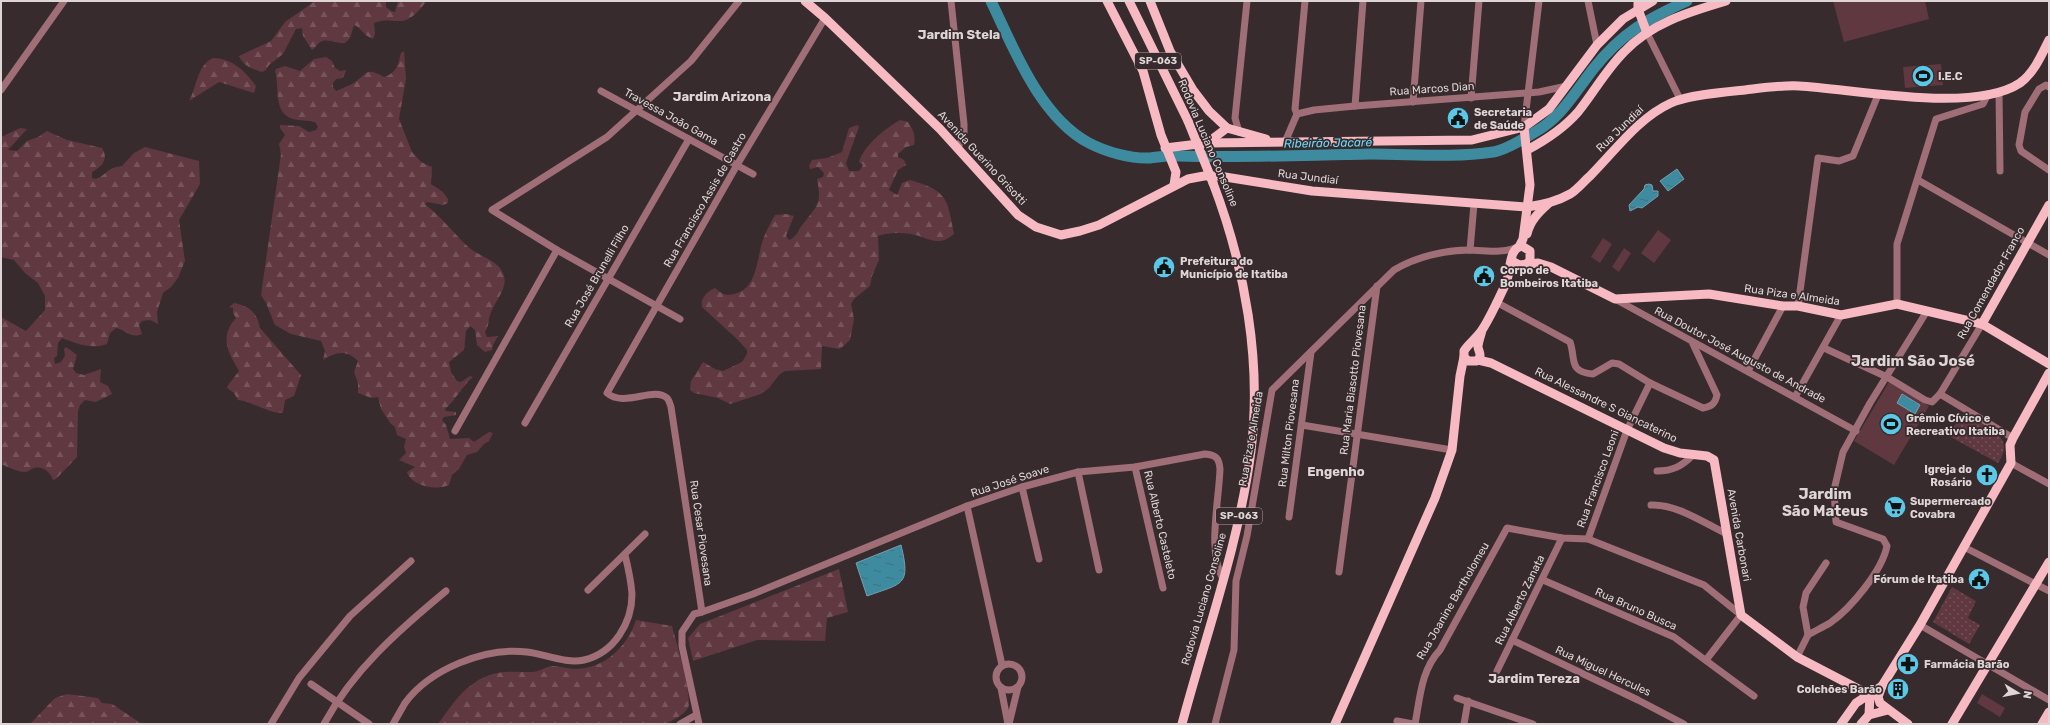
<svg xmlns="http://www.w3.org/2000/svg" width="2050" height="725" font-family="Rubik,sans-serif">
	<style>
		.grass { fill: #60383f }
		.forest { fill: url(#forest-firs) }
		.park { fill: url(#park-dots) }
		.water { fill: url(#water-ripples); stroke: #6ea1b0 }
		.lines { fill: none; stroke-linecap: round; stroke-linejoin: round }
		.river { stroke: #3e8ba0; stroke-width: 11 }
		.minor { stroke: #9f6e76; stroke-width: 7 }
		.major { stroke: #f7b9c2; stroke-width: 9 }
		.major-bridge { stroke: #f7b9c2; stroke-width: 9 }
		.labels { text-anchor: middle; dominant-baseline: central; stroke-width: 3.5; stroke-linejoin: round; paint-order: stroke }
		.shield { fill: #382b2d; stroke: #aca2a3; stroke-width: 1 }
		.shield-label { font-size: 10px; font-weight: bold; fill: #ded5d6 }
		.poi-label { font-size: 11px; font-weight: bold; fill: #ded5d6; stroke: #382b2d; text-anchor: start }
		.street-label { font-size: 11px; fill: #ded5d6; stroke: #382b2d }
		.water-label { font-size: 12px; font-style: italic; fill: #69dbfa; stroke: #382b2d }
		.quarter-label { font-size: 13px; font-weight: bold; fill: #ded5d6; stroke: #382b2d }
		.district-label { font-size: 15px; font-weight: bold; fill: #ded5d6; stroke: #382b2d }
	</style>
	<defs>
		<pattern id="forest-firs" width="22" height="20" patternUnits="userSpaceOnUse"><rect width="22" height="20" fill="#60383f"/><path d="M5 1l3.5 6h-7zM16 11l3.5 6h-7z" fill="#76545a"/></pattern>
		<pattern id="park-dots" width="8" height="8" patternUnits="userSpaceOnUse"><rect width="8" height="8" fill="#60383f"/><path d="M2 2h.1M6 6h.1" fill="none" stroke="#76545a" stroke-width="1.8" stroke-linecap="round"/></pattern>
		<pattern id="water-ripples" width="26" height="14" patternUnits="userSpaceOnUse"><rect width="26" height="14" fill="#3e8ba0"/><path d="M2 4q2-2 4 0t4 0M15 11q2-2 4 0t4 0" fill="none" stroke="#40717e"/></pattern>
	</defs>
	<rect width="100%" height="100%" fill="#382b2d"/>
	<!-- grass -->
	<g class="grass">
		<path d="M1833,1H1925L1929,19L1844,42Z"/>
		<path d="M1941,64L1943,85L1905,88L1903,67Z"/>
		<path d="M1658,230L1671,240L1654,263L1641,253Z"/>
		<path d="M1603,238L1612,244L1600,263L1591,257Z"/>
		<path d="M1624,248L1631,253L1619,272L1612,267Z"/>
		<path d="M1889,382L1929,406L1894,465L1854,441Z"/>
		<path d="M1982,694L2005,708L2000,717L1977,703Z"/>
	</g>
	<!-- forest -->
	<g class="forest">
		<path d="M315,1H386V7L391,11L395,12L398,1H427C420,9 411,22 399,21C387,21 386,19 374,23L375,34L373,39C362,35 362,28 354,25L350,38L345,43C337,44 330,39 322,41C317,43 316,48 312,50L303,36L302,28L296,29L283,54L269,65L266,70L262,72C253,69 243,66 239,56L271,41L285,22Z"/>
		<path d="M404,51L406,79L399,119L412,152L421,162L432,167L431,184L443,192L448,199V203L443,205L427,202L425,204C441,217 452,231 466,245C475,254 492,259 499,267C514,284 495,299 490,315C488,321 489,326 485,332L487,337L498,336L493,345L492,350L485,352L477,345L475,330L470,326L466,331L464,350L449,362L451,372L457,381L461,382L470,376L473,377C462,386 456,400 445,409L446,411L456,412V415L444,417L442,420L446,425L450,439L469,438L474,442L489,432L493,433L489,441L484,444L477,452L467,455L459,469L452,475L449,485C437,491 411,486 407,472L415,467L399,460L406,453L404,447L406,439L397,435L395,427L391,424L381,409L378,397L371,398L358,393V383L354,372L358,361C346,349 335,352 323,360L325,351L321,341L291,334L275,325L266,303L261,295L281,154L279,144L285,135L280,128V125L299,126L309,132L316,130L318,127L315,122C308,120 299,121 293,119C272,113 280,85 275,71L276,69L285,66L300,71L314,59L326,57L332,61L335,68L340,71L346,70L343,78L336,79L333,83V87L336,91C342,88 349,86 354,83C368,73 366,67 384,77C397,73 398,64 401,53Z"/>
		<path d="M213,58C233,59 244,70 256,86L254,93L219,82L189,101C197,87 197,65 213,58Z"/>
		<path d="M900,120L908,122C913,129 916,136 914,145L906,147L898,154V157L904,160L906,165L898,170L889,190L897,195L902,183L910,180C948,191 947,198 954,234C941,245 933,241 919,236C908,232 888,232 878,236L879,260L872,276L870,286L854,299L851,304L854,319L850,340L840,349L822,346L821,369L785,371L779,375L769,388L761,394L730,404L718,398L694,393L690,390L691,381L703,362L715,369L723,371L742,362L747,354V350L738,340L702,307C700,299 707,291 715,288C722,294 725,296 734,294C759,288 756,257 764,237C767,229 771,222 775,215L786,214L794,216L786,236L789,240C797,237 798,230 803,224C818,205 822,204 817,179L823,177L824,173L818,167L810,169L809,166L812,160L827,158L842,152L849,128L857,125L859,127L846,163L849,171H859L863,165L859,162C865,144 885,129 900,120Z"/>
		<path d="M20,128L27,129L8,150L17,151L27,141L38,137L47,131L67,140L102,148C109,159 102,167 92,172V178L95,179C108,175 105,168 122,166L134,153L145,147L199,161L200,184L179,220L185,261L178,278L171,287L163,293L157,312L158,324L150,320L142,321L139,325L142,334C130,339 126,330 116,328L110,333L107,344C92,350 75,343 62,338L58,343L57,356L54,358L55,364L61,362L65,356L64,349L66,347L77,355L73,369L76,373L84,375L101,369L100,382L108,386L112,394L96,402L85,400L80,405L78,411L77,457L56,479L53,480C50,472 43,466 34,468C30,469 29,472 25,472C18,472 8,467 1,464V317L26,331L45,310V296L38,283L25,273L14,260L1,257V137Z"/>
		<path d="M234,303C249,306 257,312 260,328L301,375L294,396L285,400L283,413C269,414 254,402 238,400L234,393L227,388L229,384L239,371C228,352 219,337 236,318L233,313V308L229,307Z"/>
		<path d="M839,569L848,612L827,618L825,641L757,640L693,661L688,638L700,624Z"/>
		<path d="M636,620L672,626C676,641 693,698 688,708C683,716 673,720 665,724H438C452,705 464,685 487,676C503,670 516,672 532,672C539,672 545,667 552,666C560,666 568,669 576,669C605,668 627,647 636,620Z"/>
		<path d="M67,694L98,698L102,703L112,704L142,724H30L55,698Z"/>
	</g>
	<!-- park -->
	<g class="park">
		<path d="M1961,414C1981,424 2019,435 1998,463L1949,436Z"/>
		<path d="M1952,587L1976,601L1968,618L1980,625L1969,644L1933,622Z"/>
	</g>
	<!-- water -->
	<g class="water">
		<path d="M1677,169L1684,179L1668,191L1660,181Z"/>
		<path d="M1649,184L1652,185L1653,191H1658V196L1642,208L1638,207L1630,211L1629,205L1644,189L1645,185Z"/>
		<path d="M1902,394L1920,405L1915,414L1897,403Z"/>
		<path d="M901,545C911,586 903,583 867,596L856,563Z"/>
	</g>
	<g class="lines">
		<!-- river -->
		<path class="river" d="M991,1C1014,49 1040,117 1089,143C1106,152 1131,159 1150,158C1160,157 1169,155 1179,156C1244,158 1307,155 1372,154C1412,154 1453,158 1493,152C1506,150 1523,139 1535,132C1562,117 1575,92 1594,68C1622,33 1647,19 1687,1"/>
		<!-- minor -->
		<g class="minor">
			<path d="M951,1L964,124V133L958,148"/>
			<path d="M1588,1L1597,45"/>
			<path d="M1647,33L1680,99"/>
			<path d="M2049,87L2046,85L2039,89L2025,112L2019,145L2021,151L2049,170"/>
			<path d="M1,90L64,1"/>
			<path d="M601,91L753,174"/>
			<path d="M1999,92L2000,171"/>
			<path d="M1471,98L1479,1"/>
			<path d="M1413,102L1421,1"/>
			<path d="M1355,106L1363,1"/>
			<path d="M1297,114L1314,110L1355,106L1539,92L1567,86"/>
			<path d="M1524,127L1539,1"/>
			<path d="M1239,132L1235,118L1247,1"/>
			<path d="M1285,142L1297,114L1295,109L1305,1"/>
			<path d="M1918,180L2049,255"/>
			<path d="M1470,250L1474,204"/>
			<path d="M1615,299L1856,431"/>
			<path d="M1496,302L1570,342C1576,359 1568,372 1593,374L1612,363L1619,364L1650,383L1703,408C1712,406 1715,404 1717,395L1693,344"/>
			<path d="M1897,304V244L1936,119L1983,104L1988,94"/>
			<path d="M1798,306L1818,158L1839,161L1853,156L1878,95"/>
			<path d="M680,319L557,250L492,210L607,137L691,61L739,1"/>
			<path d="M1824,348L1887,377L1925,400L1932,402L1940,394L1982,324"/>
			<path d="M1748,371L1783,306"/>
			<path d="M1940,394L2013,438"/>
			<path d="M1795,397L1841,315"/>
			<path d="M525,423L689,139"/>
			<path d="M1302,425L1452,450"/>
			<path d="M455,431L557,250"/>
			<path d="M2011,463L2049,484"/>
			<path d="M1135,467L1163,588"/>
			<path d="M1657,471C1673,471 1682,466 1693,455"/>
			<path d="M1078,472L1099,570"/>
			<path d="M1022,487L1039,559"/>
			<path d="M1651,505C1677,504 1704,523 1727,534"/>
			<path d="M967,506L1002,665"/>
			<path d="M1289,517L1311,352"/>
			<path d="M1588,539L1627,430L1650,383"/>
			<path d="M1964,547L2049,591"/>
			<path d="M1339,572L1377,286"/>
			<path d="M1543,580L1674,637L1754,696"/>
			<path d="M588,590L645,534"/>
			<path d="M702,612L753,594L967,506L1022,487L1078,472L1135,467L1205,454C1216,455 1219,458 1220,469C1219,501 1207,552 1223,579"/>
			<path d="M1920,625L2049,700"/>
			<path d="M1808,635C1815,631 1823,627 1830,623C1851,608 1882,571 1887,546L1883,539L1836,522L1834,490L1843,452L1870,403L1927,311"/>
			<path d="M1512,640L1638,700L1684,724"/>
			<path d="M1797,657L1808,635L1803,607L1806,593L1826,563"/>
			<circle cx="1009" cy="677" r="13"/>
			<path d="M1497,671L1562,538"/>
			<path d="M311,684L369,724"/>
			<path d="M1001,688L1008,724"/>
			<path d="M1457,698L1533,724"/>
			<path d="M1397,721L1413,724"/>
			<path d="M271,724L299,678L350,616L411,561"/>
			<path d="M324,724C353,670 399,630 446,591"/>
			<path d="M393,724C397,717 401,710 405,703C430,669 485,647 527,652C545,654 566,664 584,660C614,653 632,623 632,594C631,581 628,567 625,555"/>
			<path d="M680,724L696,715"/>
			<path d="M699,724L682,646V632L694,614L702,612L671,407C670,404 669,400 667,398C654,386 624,408 607,393L737,165L825,18"/>
			<path d="M1009,724L1018,687"/>
			<path d="M1215,724L1234,650L1236,581L1247,536L1272,390L1394,270C1416,257 1444,250 1470,250C1487,251 1500,253 1516,248"/>
			<path d="M1415,724C1420,698 1421,670 1440,650L1507,528L1562,538L1588,539L1704,585L1741,615L1706,660"/>
			<path d="M1464,724L1468,701"/>
		</g>
		<!-- major -->
		<g class="major">
			<path d="M805,1L825,18L940,129L1018,215L1036,227L1061,235L1080,231L1099,225L1188,179L1204,176H1219L1312,191L1527,207C1542,205 1556,202 1570,194C1577,190 1584,181 1590,176C1615,151 1638,118 1671,103C1688,95 1725,92 1745,90C1762,88 1782,85 1799,86C1855,89 1973,114 2020,83C2034,73 2042,54 2049,40"/>
			<path d="M1107,1L1143,71L1161,135L1176,172L1174,185"/>
			<path d="M1129,1L1188,121"/>
			<path d="M1150,1L1170,51L1193,90L1209,111L1227,128L1266,139"/>
			<path d="M1638,1V9L1647,33"/>
			<path d="M1207,143L1227,128"/>
			<path d="M1165,148L1207,143L1472,140L1524,127L1549,109L1597,45L1623,19L1653,1"/>
			<path d="M1527,150C1546,140 1564,128 1578,112C1594,92 1606,70 1624,52C1651,23 1689,12 1726,1"/>
			<path d="M1527,234C1530,221 1538,213 1548,204"/>
			<path d="M1519,247L1523,239L1530,185L1524,127"/>
			<path d="M1512,261L1519,265L1538,263L1551,267L1615,299L1709,294L1783,306H1798L1841,315L1897,304L1982,324L2049,364"/>
			<path d="M1982,324L2049,205"/>
			<path d="M1482,330C1481,335 1478,342 1478,347C1479,353 1483,356 1476,361H1468L1464,357V351C1468,344 1477,338 1482,330C1491,316 1499,298 1506,283C1511,272 1508,248 1522,246L1530,251V261L1525,265"/>
			<path d="M1478,360L1491,363L1664,448L1680,453L1707,456L1714,460L1741,615L1797,657L1870,695L1869,715"/>
			<path d="M1882,686L1878,697L1880,703L1908,724"/>
			<path d="M1182,724C1206,634 1239,544 1251,451C1262,361 1245,267 1213,183"/>
			<path d="M1335,724L1435,498L1452,450L1460,376L1464,357"/>
			<path d="M1841,724L1856,703L1882,686L1920,625L2011,463L2010,445L2013,438L2049,373"/>
			<path d="M1861,724L1869,715L1888,710"/>
			<path d="M1952,724L2049,562"/>
			<path d="M2042,724L2049,712"/>
		</g>
		<!-- major-bridge -->
		<path class="major-bridge" d="M1188,121L1213,183"/>
	</g>
	<!-- icons -->
	<defs>
		<g id="stadium-disc" transform="scale(1.15)"><circle r="9.5" fill="#5ac8e6" stroke="#382b2d"/><path d="M0-5a6.5 5 0 1 0 0 10a6.5 5 0 1 0 0-10ZM-3.5-1.8h7v3.6h-7Z" fill="#111"/></g>
		<g id="civic-disc" transform="scale(1.15)"><circle r="9.5" fill="#5ac8e6" stroke="#382b2d"/><path d="M-.6-6.5H3V-4.5H.6V-3L4-1V1h2V6H-6V1h2V-1L-.6-3ZM-1.2 2.5V6h2.4V2.5Z" fill="#111"/></g>
		<g id="church-disc" transform="scale(1.15)"><circle r="9.5" fill="#5ac8e6" stroke="#382b2d"/><path d="M-1.2-6h2.4v3.5h3.3v2.4h-3.3V6h-2.4V-.1h-3.3v-2.4h3.3Z" fill="#111"/></g>
		<g id="supermarket-disc" transform="scale(1.15)"><circle r="9.5" fill="#5ac8e6" stroke="#382b2d"/><path d="M-6-5.5h2.5l.6 2H6L4.5 2H-2.5L-4.4-4H-6ZM-1.5 3.2a1.3 1.3 0 1 0 .1 0ZM3 3.2a1.3 1.3 0 1 0 .1 0Z" fill="#111"/></g>
		<g id="pharmacy-disc" transform="scale(1.15)"><circle r="9.5" fill="#5ac8e6" stroke="#382b2d"/><path d="M-2-6h4v4h4v4h-4v4h-4v-4h-4v-4h4Z" fill="#111"/></g>
		<g id="building-disc" transform="scale(1.15)"><circle r="9.5" fill="#5ac8e6" stroke="#382b2d"/><path d="M-4-6H4V6H1V3H-1V6H-4ZM-2.5-4.3h1.7v1.8h-1.7ZM.8-4.3h1.7v1.8H.8ZM-2.5-1h1.7V.8h-1.7ZM.8-1h1.7V.8H.8Z" fill="#111"/></g>
	</defs>
	<g fill-rule="evenodd">
		<use href="#stadium-disc" x="1923" y="76"/>
		<use href="#civic-disc" x="1458" y="118"/>
		<use href="#civic-disc" x="1164" y="267"/>
		<use href="#civic-disc" x="1484" y="276"/>
		<use href="#stadium-disc" x="1891" y="424"/>
		<use href="#church-disc" x="1987" y="475"/>
		<use href="#supermarket-disc" x="1895" y="507"/>
		<use href="#civic-disc" x="1979" y="579"/>
		<use href="#pharmacy-disc" x="1908" y="664"/>
		<use href="#building-disc" x="1898" y="689"/>
	</g>
	<g class="labels">
		<!-- shield labels -->
		<g class="shield">
			<rect x="1135" y="53" width="46" height="16" rx="3"/>
			<rect x="1216" y="508" width="46" height="16" rx="3"/>
		</g>
		<g class="shield-label">
			<text x="1158" y="61">SP-063</text>
			<text x="1239" y="516">SP-063</text>
		</g>
		<!-- poi labels -->
		<g class="poi-label">
			<text x="1938" y="76">I.E.C</text>
			<text x="1474" y="112">Secretaria<tspan x="1474" dy="13">de Saúde</tspan></text>
			<text x="1180" y="261">Prefeitura do<tspan x="1180" dy="13">Município de Itatiba</tspan></text>
			<text x="1500" y="270">Corpo de<tspan x="1500" dy="13">Bombeiros Itatiba</tspan></text>
			<text x="1906" y="418">Grêmio Cívico e<tspan x="1906" dy="13">Recreativo Itatiba</tspan></text>
			<text x="1972" y="469" text-anchor="end">Igreja do<tspan x="1972" dy="13">Rosário</tspan></text>
			<text x="1910" y="501">Supermercado<tspan x="1910" dy="13">Covabra</tspan></text>
			<text x="1964" y="579" text-anchor="end">Fórum de Itatiba</text>
			<text x="1924" y="664">Farmácia Barão</text>
			<text x="1882" y="689" text-anchor="end">Colchões Barão</text>
		</g>
		<!-- street labels -->
		<g class="street-label">
			<text transform="translate(1432 89) rotate(-4)">Rua Marcos Dian</text>
			<text transform="translate(671 117) rotate(29)">Travessa João Gama</text>
			<text transform="translate(1620 129) rotate(-44)">Rua Jundiaí</text>
			<text transform="translate(1208 143) rotate(67)">Rodovia Luciano Consoline</text>
			<text transform="translate(982 158) rotate(47)">Avenida Guerino Grisotti</text>
			<text transform="translate(1308 177) rotate(7)">Rua Jundiaí</text>
			<text transform="translate(705 200) rotate(-60)">Rua Francisco Assis de Castro</text>
			<text transform="translate(597 276) rotate(-60)">Rua José Brunelli Filho</text>
			<text transform="translate(1991 283) rotate(-61)">Rua Comendador Franco</text>
			<text transform="translate(1792 295) rotate(8)">Rua Piza e Almeida</text>
			<text transform="translate(1740 355) rotate(28)">Rua Doutor José Augusto de Andrade</text>
			<text transform="translate(1353 380) rotate(-83)">Rua Maria Biasotto Piovesana</text>
			<text transform="translate(1606 405) rotate(26)">Rua Alessandre S Giancaterino</text>
			<text transform="translate(1289 433) rotate(-83)">Rua Milton Piovesana</text>
			<text transform="translate(1251 439) rotate(-80)">Rua Piza e Almeida</text>
			<text transform="translate(1598 479) rotate(-70)">Rua Francisco Leoni</text>
			<text transform="translate(1010 481) rotate(-18)">Rua José Soave</text>
			<text transform="translate(1160 525) rotate(77)">Rua Alberto Casteleto</text>
			<text transform="translate(701 533) rotate(82)">Rua Cesar Piovesana</text>
			<text transform="translate(1739 535) rotate(80)">Avenida Carbonari</text>
			<text transform="translate(1204 599) rotate(-74)">Rodovia Luciano Consoline</text>
			<text transform="translate(1520 600) rotate(-64)">Rua Alberto Zanata</text>
			<text transform="translate(1453 601) rotate(-60)">Rua Joanine Bartholomeu</text>
			<text transform="translate(1636 609) rotate(24)">Rua Bruno Busca</text>
			<text transform="translate(1603 671) rotate(25)">Rua Miguel Hercules</text>
		</g>
		<!-- water labels -->
		<g class="water-label">
			<text transform="translate(1328 143) rotate(-1)">Ribeirão Jacaré</text>
		</g>
		<!-- quarter labels -->
		<g class="quarter-label">
			<text x="959" y="34">Jardim Stela</text>
			<text x="722" y="96">Jardim Arizona</text>
			<text x="1336" y="471">Engenho</text>
			<text x="1534" y="678">Jardim Tereza</text>
		</g>
		<!-- district labels -->
		<g class="district-label">
			<text x="1913" y="361">Jardim São José</text>
			<text x="1825" y="494">Jardim<tspan x="1825" dy="17">São Mateus</tspan></text>
		</g>
	</g>
	<!-- border -->
	<rect width="2050" height="725" fill="none" stroke="#ded5d6" stroke-width="4"/>
	<!-- north arrow -->
	<g transform="translate(2018 693) rotate(100)" stroke="#382b2d" stroke-width="3" paint-order="stroke">
	<path d="M0-3L7 15L0 10L-7 15Z" fill="#ded5d6"/>
	<text y="-6" font-size="11" font-weight="bold" text-anchor="middle" fill="#ded5d6">N</text>
	</g>
</svg>
